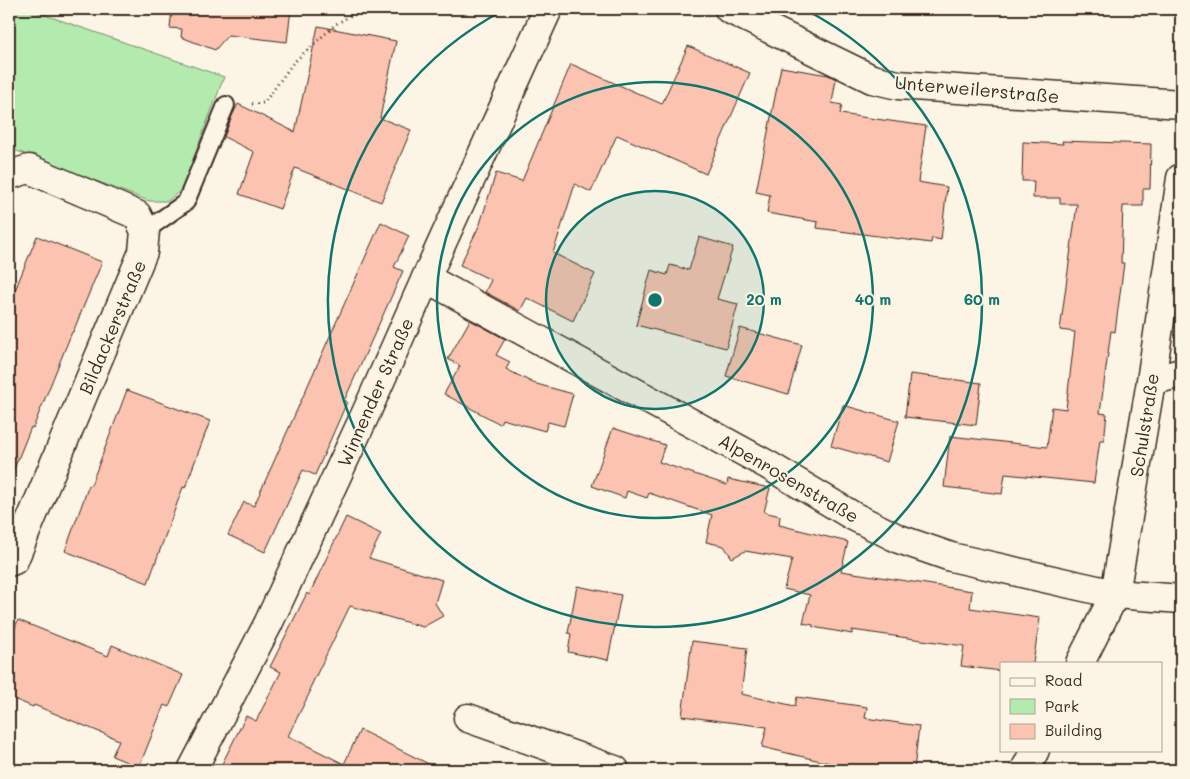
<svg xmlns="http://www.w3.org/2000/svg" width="1190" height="779" font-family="Mali,sans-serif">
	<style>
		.green { fill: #b3ebaf; stroke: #778a66 }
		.building { fill: #fcc4b0; stroke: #3b2a1e }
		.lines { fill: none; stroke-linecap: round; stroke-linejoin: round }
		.service-casing { stroke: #3b2a1e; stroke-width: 20 }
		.minor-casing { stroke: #3b2a1e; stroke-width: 31 }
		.tertiary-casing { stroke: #3b2a1e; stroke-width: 31 }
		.path { stroke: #3b2a1e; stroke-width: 3; stroke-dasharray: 1 4; stroke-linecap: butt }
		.service { stroke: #fcf5e5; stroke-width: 16 }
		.minor { stroke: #fcf5e5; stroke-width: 28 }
		.tertiary { stroke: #fcf5e5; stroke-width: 28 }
		.ring { fill: none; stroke: #0f766e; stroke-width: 2.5 }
		.labels { text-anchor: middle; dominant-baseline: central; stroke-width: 4; stroke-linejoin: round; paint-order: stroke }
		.street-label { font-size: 18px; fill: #3b2a1e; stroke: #fcf5e5 }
		.centre { fill: #0f766e; stroke: #fcf5e5; stroke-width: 2.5 }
		.ring-label { font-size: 15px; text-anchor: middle; font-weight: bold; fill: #0f766e; stroke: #fcf5e5; stroke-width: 4; stroke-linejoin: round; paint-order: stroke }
	</style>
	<rect width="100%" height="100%" fill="#fcf5e5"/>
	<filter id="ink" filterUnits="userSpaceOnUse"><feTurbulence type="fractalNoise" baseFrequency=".02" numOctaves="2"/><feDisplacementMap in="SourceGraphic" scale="10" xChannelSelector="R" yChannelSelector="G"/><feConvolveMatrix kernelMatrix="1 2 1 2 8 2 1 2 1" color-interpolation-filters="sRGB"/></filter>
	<g filter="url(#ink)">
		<!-- green -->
		<path class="green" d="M14,9H28L224,77L182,189L168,201H149L9,148V43Z"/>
		<!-- building -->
		<g class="building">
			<path d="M172,9H291L287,42L228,35L215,50L181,37L182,29L170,28Z"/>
			<path d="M318,26L396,41L380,118L411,130L381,202L295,168L280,209L239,194L254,152L224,137L232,116L238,104L295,132Z"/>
			<path d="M688,46L750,73L706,174L617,135L591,192L575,184L553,253L595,274L573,321L527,298L520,311L485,292L491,280L460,265L480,224L496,173L522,181L571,64L662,104Z"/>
			<path d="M781,67L828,75L836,79L832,103L842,105L840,114L926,126L918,182L947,187L941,240L932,238L931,243L817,228L818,222L767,213L770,195L756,192Z"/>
			<path d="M1062,141L1151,144L1150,189H1143V206H1123L1121,263H1124L1115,332L1111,331L1100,413L1107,414L1104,440H1100L1094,483L1005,474L1002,494L944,487L950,436L1047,447L1052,407L1066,409L1075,332L1060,330L1077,204H1060V198H1033L1034,181H1022L1023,142L1063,144Z"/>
			<path d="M381,222L409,236L394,267L403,271L344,401L347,402L315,475L303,470L265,552L228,535L244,502L254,506Z"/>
			<path d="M37,236L102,262L73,332H72L33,428L31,427L10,479H9V305Z"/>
			<path d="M699,237L733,247L717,299L738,304L726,348L636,325L651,270L667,275L670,265L689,270Z"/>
			<path d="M470,320L505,339L496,355L510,362L506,369L533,383L573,394L564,426L548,422L545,431L502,419L500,424L444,394L460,366L448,359Z"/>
			<path d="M740,328L802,345L788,394L726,376Z"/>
			<path d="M910,374L981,383L976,425L905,417Z"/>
			<path d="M127,390L210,421L185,488L183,487L148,583L65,551L89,485H91Z"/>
			<path d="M843,405L899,421L887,462L831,446Z"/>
			<path d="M613,428L665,445L659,462L727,485L728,479L770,488L764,512L780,516L779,525L848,542L841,571L972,591L970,608L1040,618L1033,663H1001V671L961,666L964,646L852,630V634L813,627V625L803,623L810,595L784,589L792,559L745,551L732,558L724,546L706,542L712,515L649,493L647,498L627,491L625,498L592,486Z"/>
			<path d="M346,517L381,534L369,558L442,580L435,603L443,616L423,627L350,606L309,690H311L288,736L344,764L360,730L441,770H219L246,716L256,721L281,672L270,667L307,593L309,595Z"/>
			<path d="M577,586L621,595L608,660L568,652L571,634L568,633Z"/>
			<path d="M18,620L108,656L112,645L183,675L169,707L164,705L139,767L112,756L119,740L34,705L33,707L9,697V643Z"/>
			<path d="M692,641L747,648L741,694L795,706L797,697L867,707L865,718L919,726L914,770H858L762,747L767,727L682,716Z"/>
		</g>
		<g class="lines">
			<!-- service casing -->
			<g class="service-casing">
				<path id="service" d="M145,231L186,202L226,105"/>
			</g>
			<!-- minor casing -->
			<g class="minor-casing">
				<g id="minor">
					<path d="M729,9L872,79L898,85L1181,104"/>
					<path d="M9,175L29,169L137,215L145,231L143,252L14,560L9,562"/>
					<path d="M426,278L768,465L853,516L899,539L951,557L1115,594L1181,599"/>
					<path d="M1151,381L1181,373"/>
					<path d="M1080,663L1115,594L1151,381L1181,178"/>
					<path d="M468,718L615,770"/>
					<path d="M1025,770L1035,750"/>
				</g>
			</g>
			<!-- tertiary casing -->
			<g class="tertiary-casing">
				<path id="tertiary" d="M192,770L268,624L366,413L426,278L548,9"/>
			</g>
			<!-- path -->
			<path class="path" d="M252,104L264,103L293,63L336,24L362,9"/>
			<!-- service -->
			<use href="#service" class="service"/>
			<!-- minor -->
			<use href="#minor" class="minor"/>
			<!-- tertiary -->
			<use href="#tertiary" class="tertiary"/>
		</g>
	</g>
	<!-- distance rings -->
	<circle cx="655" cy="300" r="109" fill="#0f766e" fill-opacity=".12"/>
	<g class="ring">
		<circle cx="655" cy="300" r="109"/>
		<circle cx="655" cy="300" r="218"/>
		<path d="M806 10A327 327 0 1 1 504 10"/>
	</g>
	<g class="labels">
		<!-- street labels -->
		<g class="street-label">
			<text transform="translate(977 89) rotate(5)">Unterweilerstraße</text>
			<text transform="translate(112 327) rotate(-67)">Bildackerstraße</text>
			<text transform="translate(375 392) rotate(-66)">Winnender Straße</text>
			<text transform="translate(1144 425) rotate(-81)">Schulstraße</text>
			<text transform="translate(789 478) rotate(30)">Alpenrosenstraße</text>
		</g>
	</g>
	<circle cx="655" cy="300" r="8" class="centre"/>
	<g class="ring-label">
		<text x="764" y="305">20 m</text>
		<text x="873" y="305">40 m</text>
		<text x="982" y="305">60 m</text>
	</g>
	<!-- margin -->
	<rect width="1190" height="779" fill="none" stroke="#fcf5e5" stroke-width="30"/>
	<rect x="15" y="15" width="1160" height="749" fill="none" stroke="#3b2a1e" stroke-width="2" filter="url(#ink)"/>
	<!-- legend -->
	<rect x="1000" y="662" width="162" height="90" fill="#fcf5e5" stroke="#afa495"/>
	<rect x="1010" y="678" width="25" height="8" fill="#fcf5e5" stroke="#afa495"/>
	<text x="1045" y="686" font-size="15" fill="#3b2a1e">Road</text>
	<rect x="1010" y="699" width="25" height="15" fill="#b3ebaf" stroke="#afa495"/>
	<text x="1045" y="712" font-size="15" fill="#3b2a1e">Park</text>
	<rect x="1010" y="724" width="25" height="15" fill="#fcc4b0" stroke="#afa495"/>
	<text x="1045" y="736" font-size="15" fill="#3b2a1e">Building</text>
</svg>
